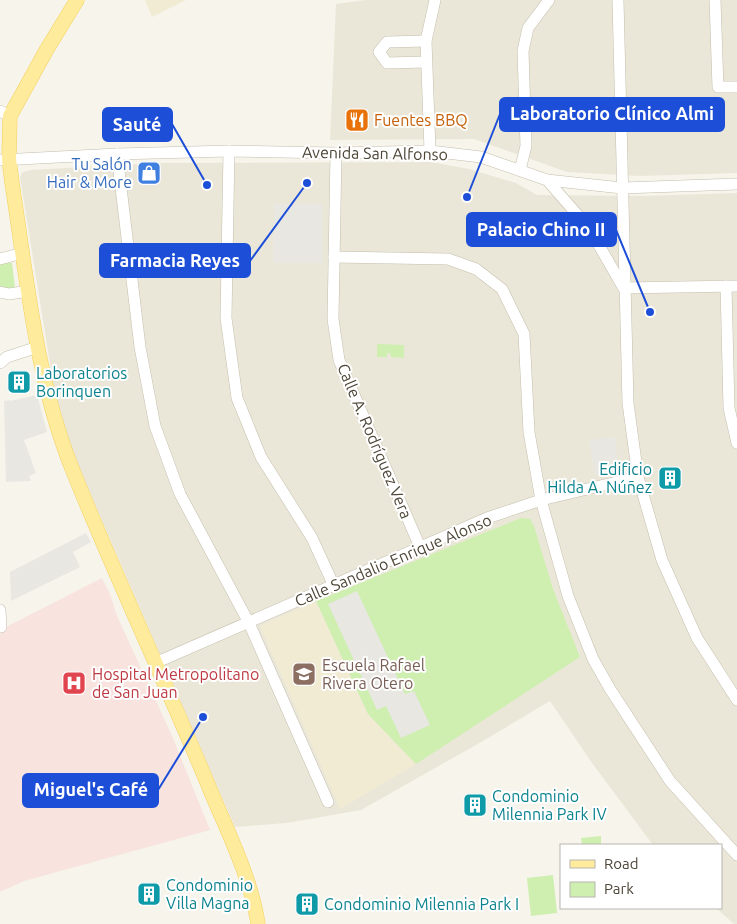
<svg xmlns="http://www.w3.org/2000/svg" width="737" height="924" font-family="Ubuntu,sans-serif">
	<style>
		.residential { fill: #ebe7d8 }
		.education { fill: #f1ebd4 }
		.medical { fill: #f8e3de }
		.green { fill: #ceefb0 }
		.parking { fill: #e8e7e2 }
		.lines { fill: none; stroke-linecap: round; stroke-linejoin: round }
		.minor-casing { stroke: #c4beac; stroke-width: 12 }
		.major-casing { stroke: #f2d15e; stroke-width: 15 }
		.minor { stroke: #fff; stroke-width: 11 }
		.major { stroke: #ffeb9c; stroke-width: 14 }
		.labels { text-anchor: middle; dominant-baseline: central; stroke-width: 4; stroke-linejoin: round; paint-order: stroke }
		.food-label { font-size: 16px; fill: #c56008; stroke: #fff; text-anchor: start }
		.street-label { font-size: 16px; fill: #4d4637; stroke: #fff }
		.shop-label { font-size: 16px; fill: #366cbe; stroke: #fff; text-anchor: end }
		.culture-label { font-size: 16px; fill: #0d838f; stroke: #fff; text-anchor: start }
		.education-label { font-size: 16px; fill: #785e54; stroke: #fff; text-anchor: start }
		.health-label { font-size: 16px; fill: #be3a42; stroke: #fff; text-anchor: start }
		.leader { fill: none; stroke: #1d4ed8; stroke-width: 2 }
		.callout-dot { fill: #1d4ed8; stroke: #fff; stroke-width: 2 }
		.callout { fill: #1d4ed8; stroke: #1d4ed8; stroke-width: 2 }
		.callout-label { font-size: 18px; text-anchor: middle; font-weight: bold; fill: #fff }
	</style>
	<rect width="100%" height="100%" fill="#f7f4eb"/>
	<!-- residential -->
	<g class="residential">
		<path d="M366,0H737V173L639,176L567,172L474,139L330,140L336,4Z"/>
		<path d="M431,162L469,169L516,183L537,195L644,196L737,193V924H734L716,908H721V845H653L592,763L550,701L483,741L361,810L287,823L235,827L74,456L55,395L20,177L23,172L31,170L154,163Z"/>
	</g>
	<!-- education -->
	<g class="education">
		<path d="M145,0H186L152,17Z"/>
		<path d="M316,601L368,714L416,764L340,809L260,626Z"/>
	</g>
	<!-- medical -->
	<path class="medical" d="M102,578L110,594L117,616L172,736L210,830L24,881L0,892V630Z"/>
	<!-- green -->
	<g class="green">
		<path d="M0,263H12L15,287L10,290L0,287Z"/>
		<path d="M377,344L404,345V358L391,357V354L387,353V357H377Z"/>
		<path d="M521,518L530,519L534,526L553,589L580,657L416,764L368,714L316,601Z"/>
		<path d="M601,836V845H582L581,838Z"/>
		<path d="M553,875L557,913L531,916L527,878Z"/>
	</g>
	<!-- parking -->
	<g class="parking">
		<path d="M274,204H322V263H273Z"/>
		<path d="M37,395L47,432L24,440L36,473L29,476L31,481L6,482L4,401L9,400L10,401Z"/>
		<path d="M615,437L618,468L612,472L595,476L589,440Z"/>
		<path d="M86,533L91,542L73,552L80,567L11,601L10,572Z"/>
		<path d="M357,591L405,694L414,691L430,725L401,738L386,706L377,710L328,604Z"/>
	</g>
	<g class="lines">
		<!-- minor casing -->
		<g class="minor-casing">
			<g id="minor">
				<path d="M618,0L628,403L638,477L662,560L697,638L737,700"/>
				<path d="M715,0L718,87H737"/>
				<path d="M426,41L387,42L379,52L387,63L426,62"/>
				<path d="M0,111L10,116"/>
				<path d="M229,151L226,318L237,398L261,457L312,538L334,586"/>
				<path d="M430,151L426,41L435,0"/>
				<path d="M336,153L333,319L339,360L420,547"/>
				<path d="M117,154L140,347L155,426L180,494L249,623L328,802"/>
				<path d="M0,160L117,154L229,151L336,153L430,151L481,157L547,180L622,188L737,184"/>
				<path d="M520,170L526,146L523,51L528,28L549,0"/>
				<path d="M547,180L589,228L623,287"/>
				<path d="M334,257L448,259L476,269L502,289L524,334L529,432L541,500L568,596L593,659L610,689L670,781L737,855"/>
				<path d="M0,259L23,253"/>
				<path d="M726,286L729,408L737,443"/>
				<path d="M624,288L737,286"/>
				<path d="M0,292L9,294L29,291"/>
				<path d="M0,363L7,357L38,347"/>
				<path d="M0,610L1,627"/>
				<path d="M155,663L487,518L541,500L638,477"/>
			</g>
		</g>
		<!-- major casing -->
		<g class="major-casing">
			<path id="major" d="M77,0L47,49L10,116L9,159L12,183C27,279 36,380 73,471C116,578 165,681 209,787C227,831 251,877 258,924"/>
		</g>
		<!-- minor -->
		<use href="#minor" class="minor"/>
		<!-- major -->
		<use href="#major" class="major"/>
	</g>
	<!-- icons -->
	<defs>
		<g id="restaurant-square" transform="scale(1.25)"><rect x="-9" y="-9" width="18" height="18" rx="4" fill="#e8710a" stroke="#fff"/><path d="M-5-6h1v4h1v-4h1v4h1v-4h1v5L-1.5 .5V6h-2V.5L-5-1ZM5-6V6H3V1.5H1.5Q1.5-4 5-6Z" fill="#fff"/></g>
		<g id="shop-square" transform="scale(1.25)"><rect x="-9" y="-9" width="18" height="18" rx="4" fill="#3f7fe0" stroke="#fff"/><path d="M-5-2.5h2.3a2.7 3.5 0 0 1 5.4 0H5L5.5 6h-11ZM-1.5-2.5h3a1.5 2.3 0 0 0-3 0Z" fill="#fff"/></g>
		<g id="building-square" transform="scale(1.25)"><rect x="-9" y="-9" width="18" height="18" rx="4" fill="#0f9aa8" stroke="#fff"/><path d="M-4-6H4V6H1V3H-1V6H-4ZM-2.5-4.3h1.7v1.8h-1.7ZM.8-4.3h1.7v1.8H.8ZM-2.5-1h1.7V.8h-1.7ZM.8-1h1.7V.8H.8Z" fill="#fff"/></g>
		<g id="school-square" transform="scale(1.25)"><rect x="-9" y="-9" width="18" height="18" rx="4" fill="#8d6e63" stroke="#fff"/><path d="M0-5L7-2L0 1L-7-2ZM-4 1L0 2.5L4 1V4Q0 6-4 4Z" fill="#fff"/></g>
		<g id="hospital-square" transform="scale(1.25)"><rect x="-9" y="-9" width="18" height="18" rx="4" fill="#e0444e" stroke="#fff"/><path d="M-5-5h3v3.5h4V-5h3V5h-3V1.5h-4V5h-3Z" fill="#fff"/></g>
	</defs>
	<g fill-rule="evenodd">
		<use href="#restaurant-square" x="357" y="120"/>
		<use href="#shop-square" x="149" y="173"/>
		<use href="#building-square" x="19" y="382"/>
		<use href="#building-square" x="670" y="478"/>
		<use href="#school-square" x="304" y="674"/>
		<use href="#hospital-square" x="74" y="683"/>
		<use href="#building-square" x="475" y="805"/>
		<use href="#building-square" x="149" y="894"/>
		<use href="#building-square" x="307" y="904"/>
	</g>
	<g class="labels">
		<!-- food labels -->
		<g class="food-label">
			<text x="374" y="120">Fuentes BBQ</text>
		</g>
		<!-- street labels -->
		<g class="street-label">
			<text transform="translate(375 153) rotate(1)">Avenida San Alfonso</text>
			<text transform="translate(375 441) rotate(67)">Calle A. Rodríguez Vera</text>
			<text transform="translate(393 560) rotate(-23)">Calle Sandalio Enrique Alonso</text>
		</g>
		<!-- shop labels -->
		<g class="shop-label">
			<text x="132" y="164">Tu Salón<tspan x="132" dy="18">Hair &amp; More</tspan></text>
		</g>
		<!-- culture labels -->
		<g class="culture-label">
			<text x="36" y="373">Laboratorios<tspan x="36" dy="18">Borinquen</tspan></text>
			<text x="652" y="469" text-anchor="end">Edificio<tspan x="652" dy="18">Hilda A. Núñez</tspan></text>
			<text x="492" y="796">Condominio<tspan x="492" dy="18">Milennia Park IV</tspan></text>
			<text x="166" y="885">Condominio<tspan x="166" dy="18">Villa Magna</tspan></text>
			<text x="324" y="904">Condominio Milennia Park I</text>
		</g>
		<!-- education labels -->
		<g class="education-label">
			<text x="322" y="665">Escuela Rafael<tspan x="322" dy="18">Rivera Otero</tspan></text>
		</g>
		<!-- health labels -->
		<g class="health-label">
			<text x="92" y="674">Hospital Metropolitano<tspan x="92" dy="18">de San Juan</tspan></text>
		</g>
	</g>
	<!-- callouts -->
	<path class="leader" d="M467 197L500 114M207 185L172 124M650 312L616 230M307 183L250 261M203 717L158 790"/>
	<g class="callout-dot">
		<circle cx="467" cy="197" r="5"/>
		<circle cx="207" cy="185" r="5"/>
		<circle cx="650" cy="312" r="5"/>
		<circle cx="307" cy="183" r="5"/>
		<circle cx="203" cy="717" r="5"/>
	</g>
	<g class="callout">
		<rect x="500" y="98" width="224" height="33" rx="5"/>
		<rect x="103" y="108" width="69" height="33" rx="5"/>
		<rect x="467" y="213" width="149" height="33" rx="5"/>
		<rect x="100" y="244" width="150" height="33" rx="5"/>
		<rect x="23" y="774" width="135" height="33" rx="5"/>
	</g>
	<g class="callout-label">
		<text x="612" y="120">Laboratorio Clínico Almi</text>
		<text x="137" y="131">Sauté</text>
		<text x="541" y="236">Palacio Chino II</text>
		<text x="175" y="267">Farmacia Reyes</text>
		<text x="91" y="796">Miguel's Café</text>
	</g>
	<!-- legend -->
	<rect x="560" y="844" width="162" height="65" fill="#ffffff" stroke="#b8b5af"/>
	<rect x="570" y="860" width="25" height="8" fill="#ffeb9c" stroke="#b8b5af"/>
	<text x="604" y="869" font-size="15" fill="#4d4637">Road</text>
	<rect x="570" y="882" width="25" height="15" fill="#ceefb0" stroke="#b8b5af"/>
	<text x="604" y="894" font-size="15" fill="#4d4637">Park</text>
</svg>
